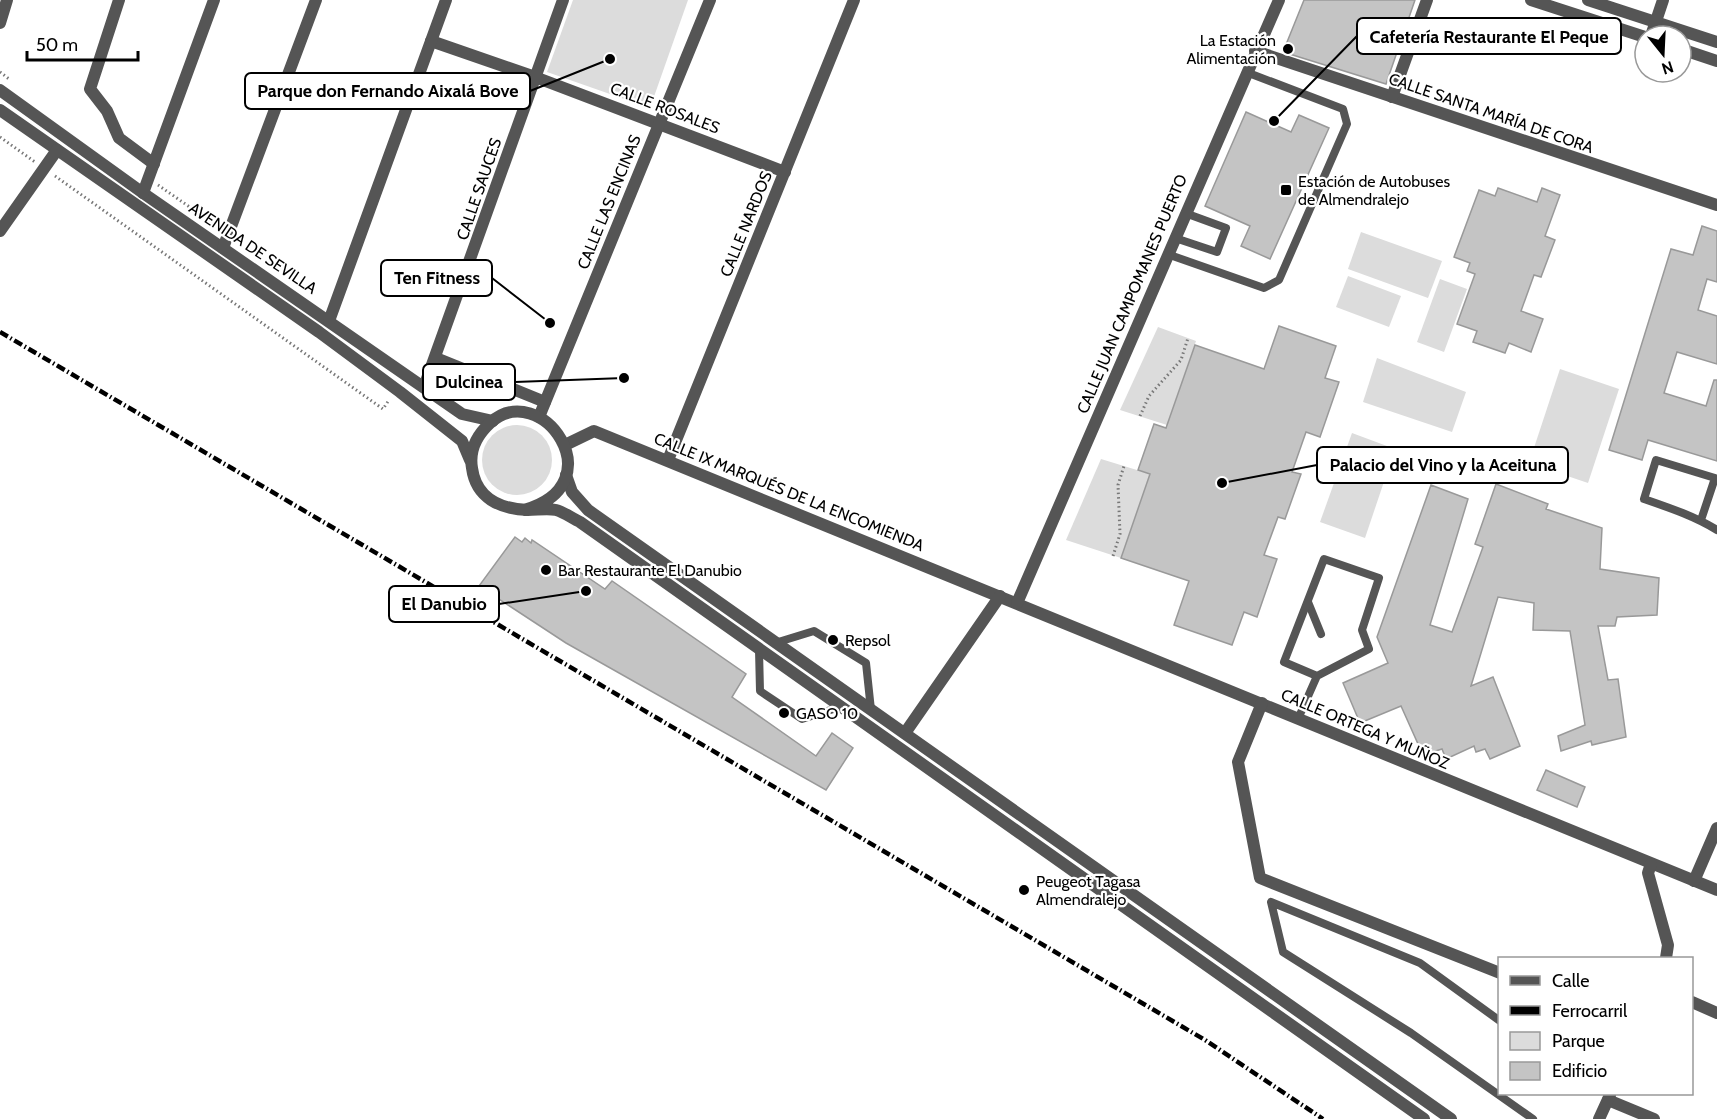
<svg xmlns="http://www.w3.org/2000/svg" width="1717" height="1119" font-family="Cabin,sans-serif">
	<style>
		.green { fill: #dcdcdc }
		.building { fill: #c4c4c4; stroke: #999; stroke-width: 1.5 }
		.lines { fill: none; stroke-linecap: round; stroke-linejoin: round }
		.path { stroke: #777; stroke-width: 3; stroke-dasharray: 1.5 3; stroke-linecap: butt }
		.service { stroke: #555; stroke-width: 8 }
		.minor { stroke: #555; stroke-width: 12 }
		.rail { stroke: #000; stroke-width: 4.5; stroke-dasharray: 9 3 1.5 3; stroke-linecap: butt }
		.poi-dot { fill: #000; stroke: #fff; stroke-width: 2 }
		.labels { text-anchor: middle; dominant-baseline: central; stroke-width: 4.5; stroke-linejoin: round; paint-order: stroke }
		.poi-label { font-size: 16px; fill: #000; stroke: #fff; text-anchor: start }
		.street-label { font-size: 16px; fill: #000; stroke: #fff }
		.leader { fill: none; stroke: #000; stroke-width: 2 }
		.callout-dot { fill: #000; stroke: #fff; stroke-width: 2 }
		.callout { fill: #fff; stroke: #000; stroke-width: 2 }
		.callout-label { font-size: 18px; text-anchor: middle; font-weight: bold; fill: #000 }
	</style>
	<rect width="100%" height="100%" fill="#fff"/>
	<!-- green -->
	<g class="green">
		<path d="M573,0H688L650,108L547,72Z"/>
		<path d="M1361,232L1442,261L1428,298L1348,269Z"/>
		<path d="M1348,276L1401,296L1389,327L1336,307Z"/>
		<path d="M1440,279L1467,289L1444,352L1417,342Z"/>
		<path d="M1158,327L1196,341L1167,425L1120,410Z"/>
		<path d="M1377,358L1466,392L1452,432L1363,402Z"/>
		<path d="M1560,369L1619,389L1588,483L1529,463Z"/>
		<circle cx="517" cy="460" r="35"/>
		<path d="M1352,433L1395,449L1365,538L1320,522Z"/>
		<path d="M1101,459L1150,474L1121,558L1066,540Z"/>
	</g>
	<!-- building -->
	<g class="building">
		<path d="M1304,0H1415L1386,84L1283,52Z"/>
		<path d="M1246,112L1291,132L1299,115L1329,128L1270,259L1241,246L1250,226L1205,206Z"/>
		<path d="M1498,188L1537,202L1542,188L1560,195L1545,236L1555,240L1541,277L1534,275L1521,311L1543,319L1531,352L1509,343L1505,353L1473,342L1477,331L1457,324L1475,274L1467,271L1470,263L1454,257L1479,190L1495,196Z"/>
		<path d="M1702,226L1717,231V282L1707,279L1698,310L1717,316V364L1677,352L1664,393L1706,406L1714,380H1717V461L1648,440L1642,460L1609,450L1671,249L1693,255Z"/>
		<path d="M1279,326L1336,346L1325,378L1339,382L1320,437L1306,432L1292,472L1301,474L1285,519L1278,517L1264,555L1277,559L1257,617L1244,612L1232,645L1174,625L1189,581L1121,558L1150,474L1138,470L1154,424L1166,428L1195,345L1264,369Z"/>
		<path d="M1496,484L1548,504L1546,509L1602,528L1600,569L1659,578L1657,615L1617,617L1615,626H1598L1608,680L1618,679L1626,737L1592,745L1591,741L1561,751L1558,736L1585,725L1570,631L1533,630L1534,603L1498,597L1471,686L1493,677L1520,746L1490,759L1485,749L1476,752L1474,746L1446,759L1442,749L1423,755L1401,706L1360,723L1343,683L1388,663L1377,637L1431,485L1468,499L1430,625L1452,632L1483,547L1475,544Z"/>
		<path d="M515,537L522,542L525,538L531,543L532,540L605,589L612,581L746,674L732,697L816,756L832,733L853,748L826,790L566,643L479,586Z"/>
		<path d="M1546,770L1585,787L1577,807L1537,790Z"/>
	</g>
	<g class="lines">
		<!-- path -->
		<g class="path">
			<path d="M0,72L9,79"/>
			<path d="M0,137L35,162"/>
			<path d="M55,176L383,409L389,400"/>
			<path d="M158,185L217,226"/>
			<path d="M1140,416L1149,396L1181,360L1188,338"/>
			<path d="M1113,556L1120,534L1118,485L1124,466"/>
		</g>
		<!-- service -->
		<g class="service">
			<path d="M1175,238L1217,252L1226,228L1185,213"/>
			<path d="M1167,254L1264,288L1279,280L1347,124L1343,109L1246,72"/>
			<path d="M1701,520L1715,478L1656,460L1644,499C1670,508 1694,516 1717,530"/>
			<path d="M1308,602L1321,634"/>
			<path d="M775,643L814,631L866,663L871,710"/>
			<path d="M759,650L760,691L802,719L840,707"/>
			<path d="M1298,719L1317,676L1369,649L1362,630L1379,578L1324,559L1284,662L1317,676"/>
			<path d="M1500,1021L1420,963L1271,902L1283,952L1411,1033L1533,1119"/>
		</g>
		<!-- minor -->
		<g class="minor">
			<path d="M119,0L90,89L107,111L119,138L154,164"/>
			<path d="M1531,0L1645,37"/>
			<path d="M1588,0L1717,42"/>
			<path d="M0,23L7,0"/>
			<path d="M1651,36L1663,0"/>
			<path d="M431,41L535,77L785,172"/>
			<path d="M1681,49L1717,61"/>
			<path d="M1255,51L1717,205"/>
			<path d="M0,90L143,193L462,414L493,421"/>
			<path d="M1392,97L1427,0"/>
			<path d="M0,110L319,332L400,392L462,441L470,460"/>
			<path d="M143,193L214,0"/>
			<path d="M0,231L57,150"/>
			<path d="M223,248L316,0"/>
			<path d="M329,321L446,0"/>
			<path d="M436,358L545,402"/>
			<path d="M424,387L563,0"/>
			<path d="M539,417L710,0"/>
			<path d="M565,445L594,431L1717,890"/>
			<path d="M668,460L854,0"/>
			<path d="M566,475L572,492L588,510L1451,1119"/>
			<path d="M524,510C617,484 541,377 490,423C477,435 469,450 472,468C476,498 500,509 528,510C537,510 548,508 556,510C564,512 573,519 580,522L1424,1119"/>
			<path d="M1017,603L1279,0"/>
			<path d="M1262,703L1238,762L1260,878L1500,973"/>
			<path d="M905,733L1000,596"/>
			<path d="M1651,864L1648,873L1668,945L1666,958"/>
			<path d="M1694,881L1717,828"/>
			<path d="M1692,1002L1717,1013"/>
			<path d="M1608,1100L1654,1119"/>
			<path d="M1599,1119L1610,1095"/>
		</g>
		<!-- rail -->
		<path class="rail" d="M0,332L1205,1040L1323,1119"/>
	</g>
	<!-- markers -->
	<g class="poi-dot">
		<circle cx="1288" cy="49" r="6"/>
		<rect x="1280" y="184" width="12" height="12" rx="3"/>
		<circle cx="546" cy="570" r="6"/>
		<circle cx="833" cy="640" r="6"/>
		<circle cx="784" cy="713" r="6"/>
		<circle cx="1024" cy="890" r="6"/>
	</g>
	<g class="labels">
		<!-- poi labels -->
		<g class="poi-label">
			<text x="1276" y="40" text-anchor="end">La Estación<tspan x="1276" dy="18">Alimentación</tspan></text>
			<text x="1298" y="181">Estación de Autobuses<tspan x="1298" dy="18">de Almendralejo</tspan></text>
			<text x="558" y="570">Bar Restaurante El Danubio</text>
			<text x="845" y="640">Repsol</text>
			<text x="796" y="713">GASO 10</text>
			<text x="1036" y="881">Peugeot Tagasa<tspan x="1036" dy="18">Almendralejo</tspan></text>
		</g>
		<!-- street labels -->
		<g class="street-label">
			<text transform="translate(665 108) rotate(21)">CALLE ROSALES</text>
			<text transform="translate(1491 113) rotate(19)">CALLE SANTA MARÍA DE CORA</text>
			<text transform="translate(479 189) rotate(-71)">CALLE SAUCES</text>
			<text transform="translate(609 202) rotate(-68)">CALLE LAS ENCINAS</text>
			<text transform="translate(746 224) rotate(-68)">CALLE NARDOS</text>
			<text transform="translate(253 248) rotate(34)">AVENIDA DE SEVILLA</text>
			<text transform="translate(1132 294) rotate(-67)">CALLE JUAN CAMPOMANES PUERTO</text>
			<text transform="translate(789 492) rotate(22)">CALLE IX MARQUÉS DE LA ENCOMIENDA</text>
			<text transform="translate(1365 729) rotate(23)">CALLE ORTEGA Y MUÑOZ</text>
		</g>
	</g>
	<!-- callouts -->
	<path class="leader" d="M1274 121L1357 36M610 59L530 91M550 323L492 278M624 378L515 382M1222 483L1317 465M586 591L499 604"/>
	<g class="callout-dot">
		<circle cx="1274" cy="121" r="6"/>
		<circle cx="610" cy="59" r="6"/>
		<circle cx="550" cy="323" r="6"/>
		<circle cx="624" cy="378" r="6"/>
		<circle cx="1222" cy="483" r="6"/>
		<circle cx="586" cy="591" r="6"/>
	</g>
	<g class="callout">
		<rect x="1357" y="18" width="264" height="36" rx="6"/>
		<rect x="245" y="73" width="285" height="36" rx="6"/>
		<rect x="381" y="260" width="111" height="36" rx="6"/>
		<rect x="423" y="364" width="92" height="36" rx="6"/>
		<rect x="1317" y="447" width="251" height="36" rx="6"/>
		<rect x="389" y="586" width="110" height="36" rx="6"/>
	</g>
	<g class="callout-label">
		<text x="1489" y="43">Cafetería Restaurante El Peque</text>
		<text x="388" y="97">Parque don Fernando Aixalá Bove</text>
		<text x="437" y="284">Ten Fitness</text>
		<text x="469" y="388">Dulcinea</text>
		<text x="1443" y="471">Palacio del Vino y la Aceituna</text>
		<text x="444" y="610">El Danubio</text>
	</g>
	<!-- legend -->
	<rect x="1498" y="957" width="195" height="138" fill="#ffffff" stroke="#999999" stroke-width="1.5"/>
	<rect x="1510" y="976" width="30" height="9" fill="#555555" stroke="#999999" stroke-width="1.5"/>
	<text x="1552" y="987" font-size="18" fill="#000000">Calle</text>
	<rect x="1510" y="1006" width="30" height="9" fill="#000000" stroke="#999999" stroke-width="1.5"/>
	<text x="1552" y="1017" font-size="18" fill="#000000">Ferrocarril</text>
	<rect x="1510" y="1032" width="30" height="18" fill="#dcdcdc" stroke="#999999" stroke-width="1.5"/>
	<text x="1552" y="1047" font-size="18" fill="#000000">Parque</text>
	<rect x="1510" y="1062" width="30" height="18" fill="#c4c4c4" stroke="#999999" stroke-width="1.5"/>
	<text x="1552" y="1077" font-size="18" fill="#000000">Edificio</text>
	<!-- north arrow -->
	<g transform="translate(1663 54) rotate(162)"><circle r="28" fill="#ffffff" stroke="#999999" stroke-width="1.5"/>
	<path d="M0-4.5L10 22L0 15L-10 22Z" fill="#000000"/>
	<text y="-9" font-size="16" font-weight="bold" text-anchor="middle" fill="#000000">N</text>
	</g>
	<!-- scale -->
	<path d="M27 51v9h111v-9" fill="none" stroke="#000000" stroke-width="3"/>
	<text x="36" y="51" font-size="18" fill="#000000" stroke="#ffffff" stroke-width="4.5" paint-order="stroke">50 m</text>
</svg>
